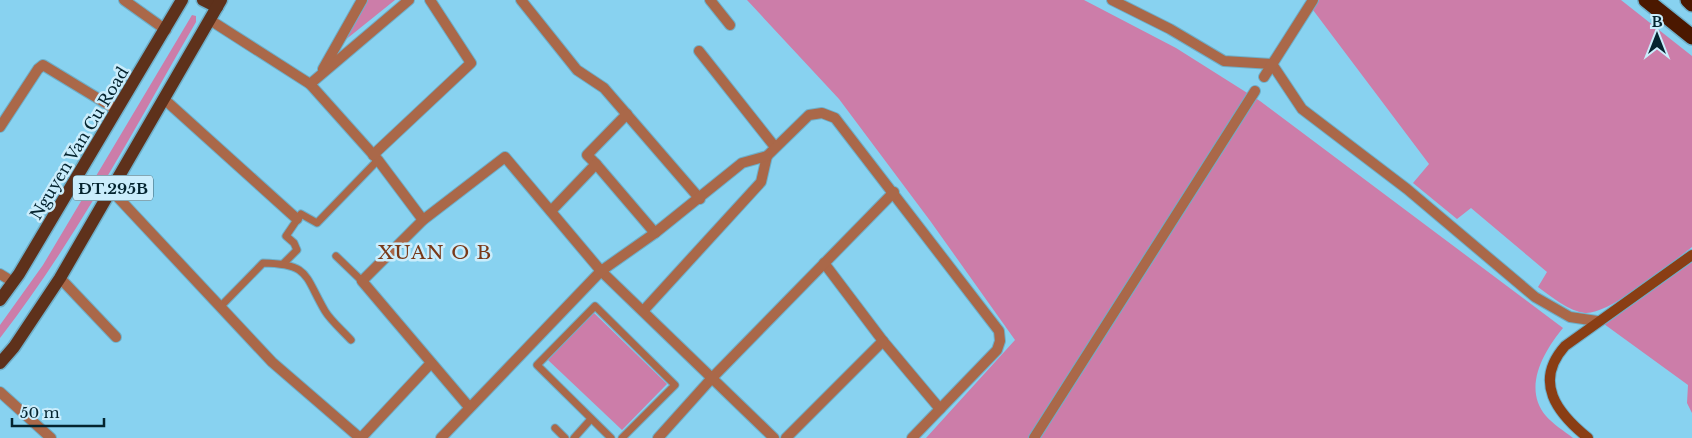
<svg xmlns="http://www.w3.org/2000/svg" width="1692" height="438" font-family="'Libre Baskerville',serif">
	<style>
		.green { fill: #cc7da9 }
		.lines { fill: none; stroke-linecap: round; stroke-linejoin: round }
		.lane-casing { stroke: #6eafc9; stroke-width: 9 }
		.street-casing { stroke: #6eafc9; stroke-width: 12 }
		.secondary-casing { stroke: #6eafc9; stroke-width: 12 }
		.primary-casing { stroke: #6eafc9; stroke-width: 15 }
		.highway-casing { stroke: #6eafc9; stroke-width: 18 }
		.lane { stroke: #aa6849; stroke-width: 7 }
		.street { stroke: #aa6849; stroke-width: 10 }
		.secondary { stroke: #8a3e14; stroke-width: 10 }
		.primary { stroke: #5e311b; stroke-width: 12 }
		.highway { stroke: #4b1800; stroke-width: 15 }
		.labels { text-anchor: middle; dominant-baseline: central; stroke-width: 5; stroke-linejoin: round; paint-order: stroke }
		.shield { fill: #caedfc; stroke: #3f606c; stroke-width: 1 }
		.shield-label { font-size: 15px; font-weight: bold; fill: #04242f }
		.street-label { font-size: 16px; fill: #04242f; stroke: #caedfc }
		.quarter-label { font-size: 19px; letter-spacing: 1px; fill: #793918; stroke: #caedfc }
	</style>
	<rect width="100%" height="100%" fill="#88d2f0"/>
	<!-- green -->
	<g class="green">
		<path d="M365,0H395L339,45Z"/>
		<path d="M747,0H1084L1176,48L1260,101L1563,328C1544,351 1522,388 1546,416C1553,424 1564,431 1573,438H926L1015,340L931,222L839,99Z"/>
		<path d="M1319,0H1621L1692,56V247C1671,263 1609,315 1585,313C1568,311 1552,297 1538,287L1547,272L1471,208L1457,219L1413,183L1429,164L1313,10Z"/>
		<path d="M192,15L196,16V22C134,129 76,240 0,338V325L43,265Z"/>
		<path d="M1692,262V413L1687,403L1688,385L1604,324Z"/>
		<path d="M593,312L667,384L622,430L548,360Z"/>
	</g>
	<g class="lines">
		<!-- lane casing -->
		<g class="lane-casing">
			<g id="lane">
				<path d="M336,256L362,281"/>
				<path d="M284,263L297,250L294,243L286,236L301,214L317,223L378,160"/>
				<path d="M221,306L263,263C310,264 304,275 325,311C331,321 343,331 351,340"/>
				<path d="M555,428L565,438"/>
				<path d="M574,438L591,419"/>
				<path d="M611,438L537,365L595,306L675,385L622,438"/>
			</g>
		</g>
		<!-- street casing -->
		<g class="street-casing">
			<g id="street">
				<path d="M124,0L166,30"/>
				<path d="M521,0L577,70L604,88L700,199"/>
				<path d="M710,0L730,25"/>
				<path d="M1112,0L1170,29L1224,61L1272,64L1302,109L1407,189L1535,297L1570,317L1597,321"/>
				<path d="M210,20L310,84L378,160L423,220"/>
				<path d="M699,51L775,147"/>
				<path d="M323,69L362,0"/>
				<path d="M1264,77L1313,0"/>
				<path d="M310,84L409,0"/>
				<path d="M164,99L297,219"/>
				<path d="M0,127L38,69L43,65L117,110"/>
				<path d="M373,155L471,63L430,0"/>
				<path d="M596,164L587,155L627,114"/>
				<path d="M111,190L272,362L360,438"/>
				<path d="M551,211L596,164L655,233"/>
				<path d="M824,263L883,341L940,409"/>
				<path d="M0,274L13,282"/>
				<path d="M60,278L116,337"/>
				<path d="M644,310L761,182L767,156"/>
				<path d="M0,392L51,438"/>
				<path d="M469,407L362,281L423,220L505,157L601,271L774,438"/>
				<path d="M361,438L431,363"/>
				<path d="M441,438L601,271L655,233L742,163L767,156L809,115L822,113L835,118L999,331L1000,341L997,350L912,438"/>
				<path d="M658,438L711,379L894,192"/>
				<path d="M786,438L883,341"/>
				<path d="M1034,438L1255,91"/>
			</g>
		</g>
		<!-- secondary casing -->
		<g class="secondary-casing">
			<path id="secondary" d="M1588,438C1557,413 1533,382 1565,346L1692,255"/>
		</g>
		<!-- primary casing -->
		<g class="primary-casing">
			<g id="primary">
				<path d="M203,0L217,7"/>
				<path d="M0,300L19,274L182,0"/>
				<path d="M0,363L14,347L60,278L221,0"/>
			</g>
		</g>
		<!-- highway casing -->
		<g class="highway-casing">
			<g id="highway">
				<path d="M1646,0L1692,37"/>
				<path d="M1688,0L1692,4"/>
			</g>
		</g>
		<!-- lane -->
		<use href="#lane" class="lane"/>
		<!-- street -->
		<use href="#street" class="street"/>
		<!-- secondary -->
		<use href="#secondary" class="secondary"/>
		<!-- primary -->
		<use href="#primary" class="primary"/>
		<!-- highway -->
		<use href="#highway" class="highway"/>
	</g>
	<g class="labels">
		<!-- shield labels -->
		<rect class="shield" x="73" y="175.5" width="80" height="25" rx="4"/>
		<g class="shield-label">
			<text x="113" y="188">ĐT.295B</text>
		</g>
		<!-- street labels -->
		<g class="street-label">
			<text transform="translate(79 143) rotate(-59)">Nguyen Van Cu Road</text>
		</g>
		<!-- quarter labels -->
		<g class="quarter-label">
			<text x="435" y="252">XUAN O B</text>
		</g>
	</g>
	<!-- north arrow -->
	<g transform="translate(1657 35)" stroke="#caedfc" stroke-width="4" paint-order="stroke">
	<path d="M0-4L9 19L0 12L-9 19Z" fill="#04242f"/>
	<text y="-8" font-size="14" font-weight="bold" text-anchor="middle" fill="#04242f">B</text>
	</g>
	<!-- scale -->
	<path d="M12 418v8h92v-8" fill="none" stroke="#04242f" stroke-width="2.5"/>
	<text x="20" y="418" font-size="15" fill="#04242f" stroke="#caedfc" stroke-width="4" paint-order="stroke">50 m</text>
</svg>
